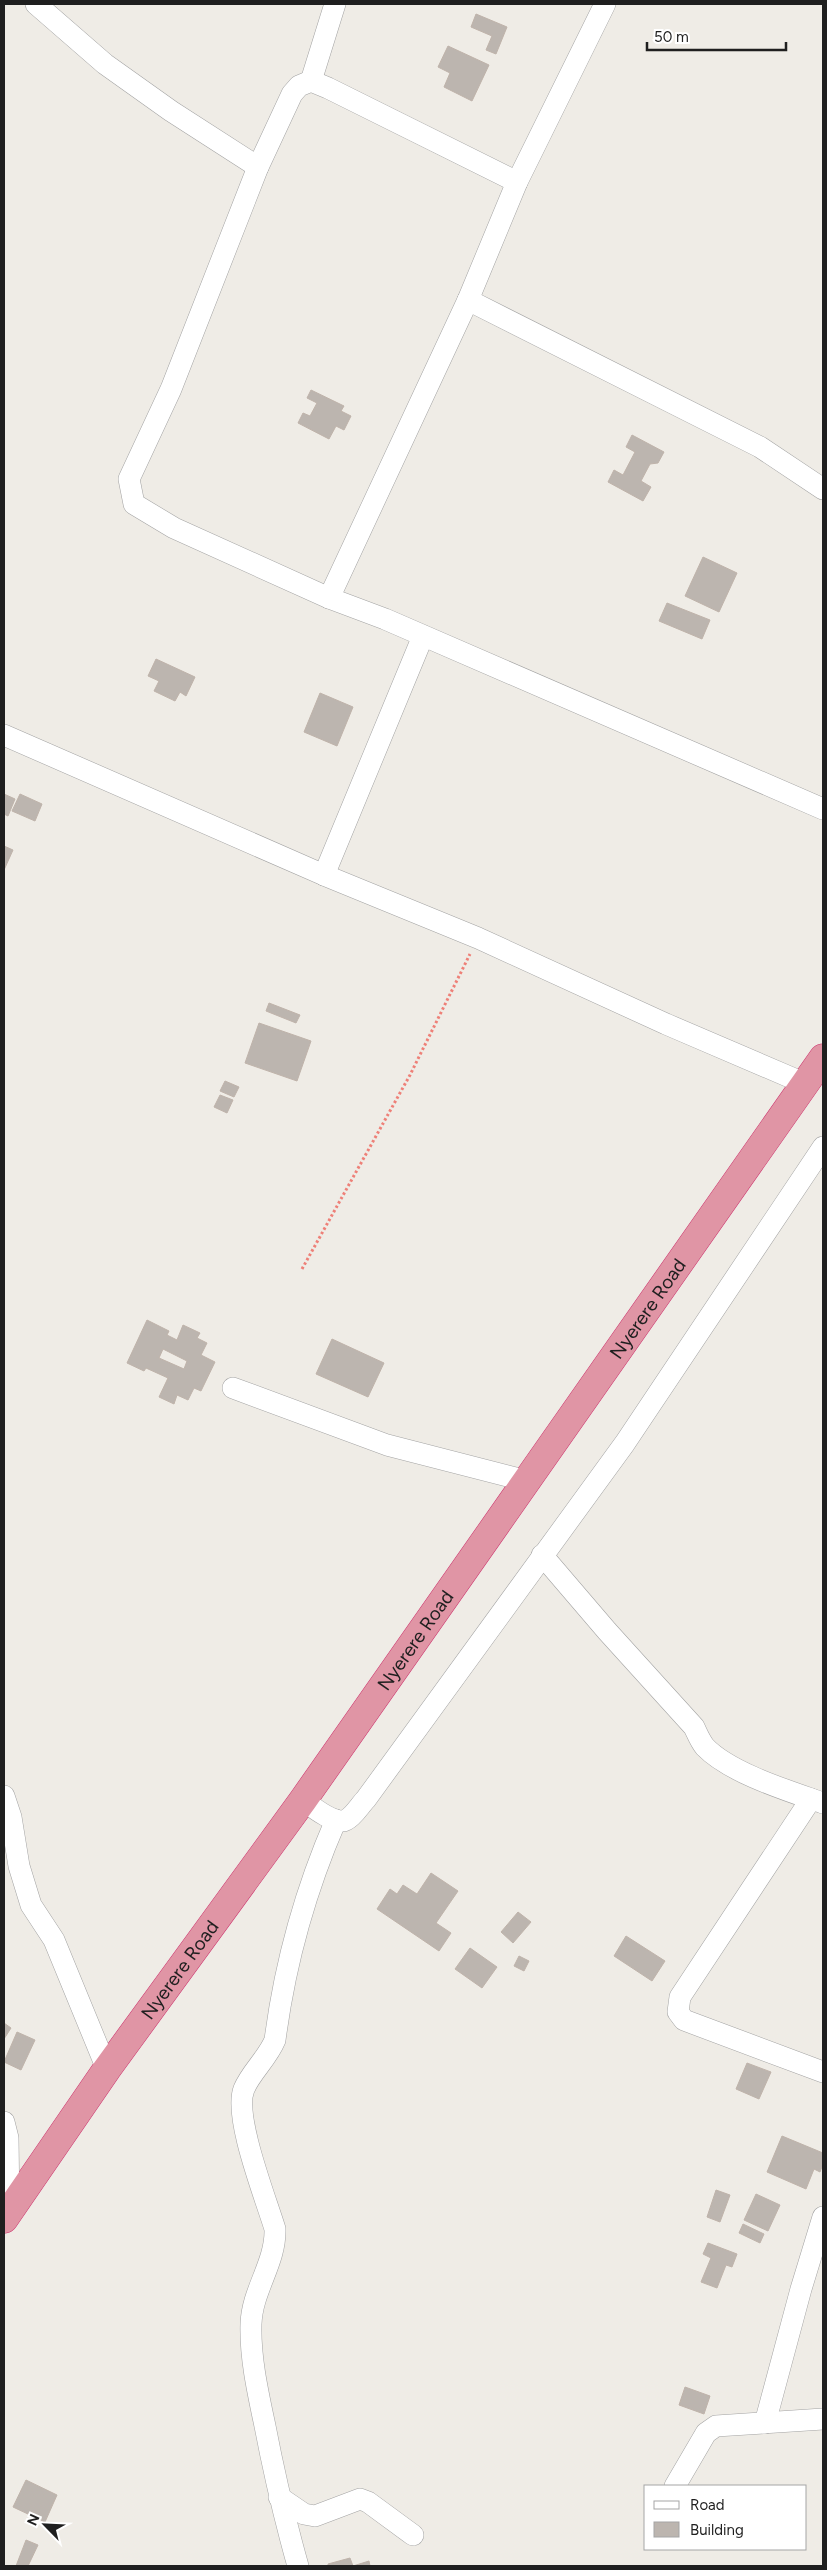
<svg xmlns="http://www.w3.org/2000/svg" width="827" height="2570" font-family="Figtree,sans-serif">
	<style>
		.building { fill: #bcb5af; stroke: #bfb3aa; fill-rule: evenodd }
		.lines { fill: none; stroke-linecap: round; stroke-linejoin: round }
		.street-casing { stroke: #a3a3a3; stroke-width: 22 }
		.highway-casing { stroke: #cc346e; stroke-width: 29 }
		.path { stroke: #ee8078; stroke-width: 3; stroke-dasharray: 2.5 2.5; stroke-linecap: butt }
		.street { stroke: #fff; stroke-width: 21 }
		.highway { stroke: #e095a5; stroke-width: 28 }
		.labels { text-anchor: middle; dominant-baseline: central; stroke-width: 5; stroke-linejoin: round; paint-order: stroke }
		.street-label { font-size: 19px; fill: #1f1f1f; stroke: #fff }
	</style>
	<rect width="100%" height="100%" fill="#efece6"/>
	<!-- building -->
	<g class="building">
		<path d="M476,14L507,27L496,54L486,50L492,36L471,27Z"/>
		<path d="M448,46L489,65L472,101L444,87L450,73L438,67Z"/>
		<path d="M311,390L344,406L341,411L351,416L344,430L336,426L329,439L298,423L303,413L310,416L317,403L307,398Z"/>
		<path d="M632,435L664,452L658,463L650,464L641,481L651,487L643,501L608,482L614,470L623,475L635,452L626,447Z"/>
		<path d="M703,557L737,573L719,612L685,596Z"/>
		<path d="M667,603L710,620L702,639L659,621Z"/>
		<path d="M156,659L195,677L186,696L180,692L175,701L154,691L159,681L148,676Z"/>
		<path d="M320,693L353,707L337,746L304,732Z"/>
		<path d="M4,794L15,799L8,816L4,814Z"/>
		<path d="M20,794L42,804L35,821L12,811Z"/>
		<path d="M4,846L13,850L4,870Z"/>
		<path d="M269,1003L300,1015L296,1023L266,1011Z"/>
		<path d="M259,1023L311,1041L297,1081L245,1063Z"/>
		<path d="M225,1081L239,1087L234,1097L220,1091Z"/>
		<path d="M220,1095L233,1100L227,1113L214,1107Z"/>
		<path d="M147,1320L169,1331L167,1335L177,1340L183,1325L200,1333L197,1338L207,1343L201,1355L215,1362L201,1391L194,1388L188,1400L177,1395L174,1404L159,1397L168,1378L146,1368L144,1371L127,1363ZM163,1349L187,1361L184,1369L159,1358Z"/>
		<path d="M332,1339L384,1363L368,1397L316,1374Z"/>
		<path d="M431,1873L458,1891L436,1923L451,1933L439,1951L377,1909L390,1889L397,1894L403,1885L417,1894Z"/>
		<path d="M518,1912L531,1922L513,1943L501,1932Z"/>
		<path d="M626,1936L665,1961L652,1981L614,1956Z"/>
		<path d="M470,1948L497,1967L482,1988L455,1969Z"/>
		<path d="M519,1956L529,1961L524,1971L514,1966Z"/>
		<path d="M4,2023L11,2028L4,2039Z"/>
		<path d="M17,2032L35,2040L21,2070L4,2062Z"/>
		<path d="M747,2063L771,2072L759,2099L736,2089Z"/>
		<path d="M782,2136L823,2153V2164L820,2172L814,2169L806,2189L767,2172Z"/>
		<path d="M716,2190L730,2195L720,2222L707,2217Z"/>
		<path d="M756,2194L780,2205L768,2231L744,2220Z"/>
		<path d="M743,2224L764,2234L760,2243L739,2233Z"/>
		<path d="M708,2243L737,2254L732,2267L726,2265L717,2288L701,2282L711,2258L703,2254Z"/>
		<path d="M685,2387L710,2396L704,2414L679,2405Z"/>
		<path d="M26,2480L57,2495L45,2522L13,2507Z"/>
		<path d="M26,2540L38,2545L28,2566H16Z"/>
		<path d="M350,2558L353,2566L369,2561L370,2566H328V2564Z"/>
	</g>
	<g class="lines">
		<!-- street casing -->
		<g class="street-casing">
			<g id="street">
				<path d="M36,4L105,64L171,111L258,167"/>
				<path d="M311,81L335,4"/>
				<path d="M517,182L328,88L311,81L299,86L292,94L258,167L171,389L129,479L134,504L174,528L329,598L385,619L823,809"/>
				<path d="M468,300L760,447L823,489"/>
				<path d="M329,598L468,300L517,182L605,4"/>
				<path d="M4,735L324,875L478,938L666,1024L806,1084"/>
				<path d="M324,875L423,636"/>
				<path d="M233,1388L387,1445L527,1481"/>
				<path d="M542,1555L607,1631L694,1727C697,1733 700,1741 705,1747C730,1773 789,1791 823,1803"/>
				<path d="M4,1796L11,1817L19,1866L31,1905L54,1940L107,2069"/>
				<path d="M811,1799L680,1997L678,2012L684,2020L823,2072"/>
				<path d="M303,1800C311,1806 336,1826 346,1820C354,1816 360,1805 366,1799L625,1443L823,1147"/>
				<path d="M4,2122L8,2138L9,2211"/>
				<path d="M765,2423L801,2289L823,2217"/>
				<path d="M675,2486L706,2433L716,2426L823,2419"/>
				<path d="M279,2497L304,2514L315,2516L360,2499L368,2502L413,2535"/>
				<path d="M298,2566C285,2520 274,2473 265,2426C258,2393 250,2358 251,2324C252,2290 276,2263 275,2229C266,2199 233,2116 244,2089C251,2072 267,2059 275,2040C285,1963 305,1891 336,1820"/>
			</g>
		</g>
		<!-- highway casing -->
		<g class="highway-casing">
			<g id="highway">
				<path id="s1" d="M4,2219L107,2069L303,1800L823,1058"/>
			</g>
		</g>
		<!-- path -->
		<path class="path" d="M302,1269L410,1075L470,954"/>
		<!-- street -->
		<use href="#street" class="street"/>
		<!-- highway -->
		<use href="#highway" class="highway"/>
	</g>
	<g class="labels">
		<!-- street labels -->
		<g class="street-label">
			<text stroke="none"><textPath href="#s1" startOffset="1115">Nyerere Road</textPath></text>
			<text stroke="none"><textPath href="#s1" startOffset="710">Nyerere Road</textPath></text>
			<text stroke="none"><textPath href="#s1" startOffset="305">Nyerere Road</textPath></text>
		</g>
	</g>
	<!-- border -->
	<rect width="827" height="2570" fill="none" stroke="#1f1f1f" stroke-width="10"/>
	<!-- legend -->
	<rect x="644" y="2485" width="162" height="65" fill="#ffffff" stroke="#a5a5a5"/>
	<rect x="654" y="2501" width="25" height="8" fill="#ffffff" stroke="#a5a5a5"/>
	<text x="690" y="2510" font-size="15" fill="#1f1f1f">Road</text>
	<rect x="654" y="2522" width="25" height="15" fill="#bcb5af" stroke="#a5a5a5"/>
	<text x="690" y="2535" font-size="15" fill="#1f1f1f">Building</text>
	<!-- north arrow -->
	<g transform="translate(45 2525) rotate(294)" stroke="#ffffff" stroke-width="4" paint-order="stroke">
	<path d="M0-4L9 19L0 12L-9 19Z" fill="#1f1f1f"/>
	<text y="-8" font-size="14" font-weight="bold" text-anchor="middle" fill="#1f1f1f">N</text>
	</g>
	<!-- scale -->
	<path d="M647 42v8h139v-8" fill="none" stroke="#1f1f1f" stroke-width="2.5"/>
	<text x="654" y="42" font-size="15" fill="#1f1f1f" stroke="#ffffff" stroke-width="4" paint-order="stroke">50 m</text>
</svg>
